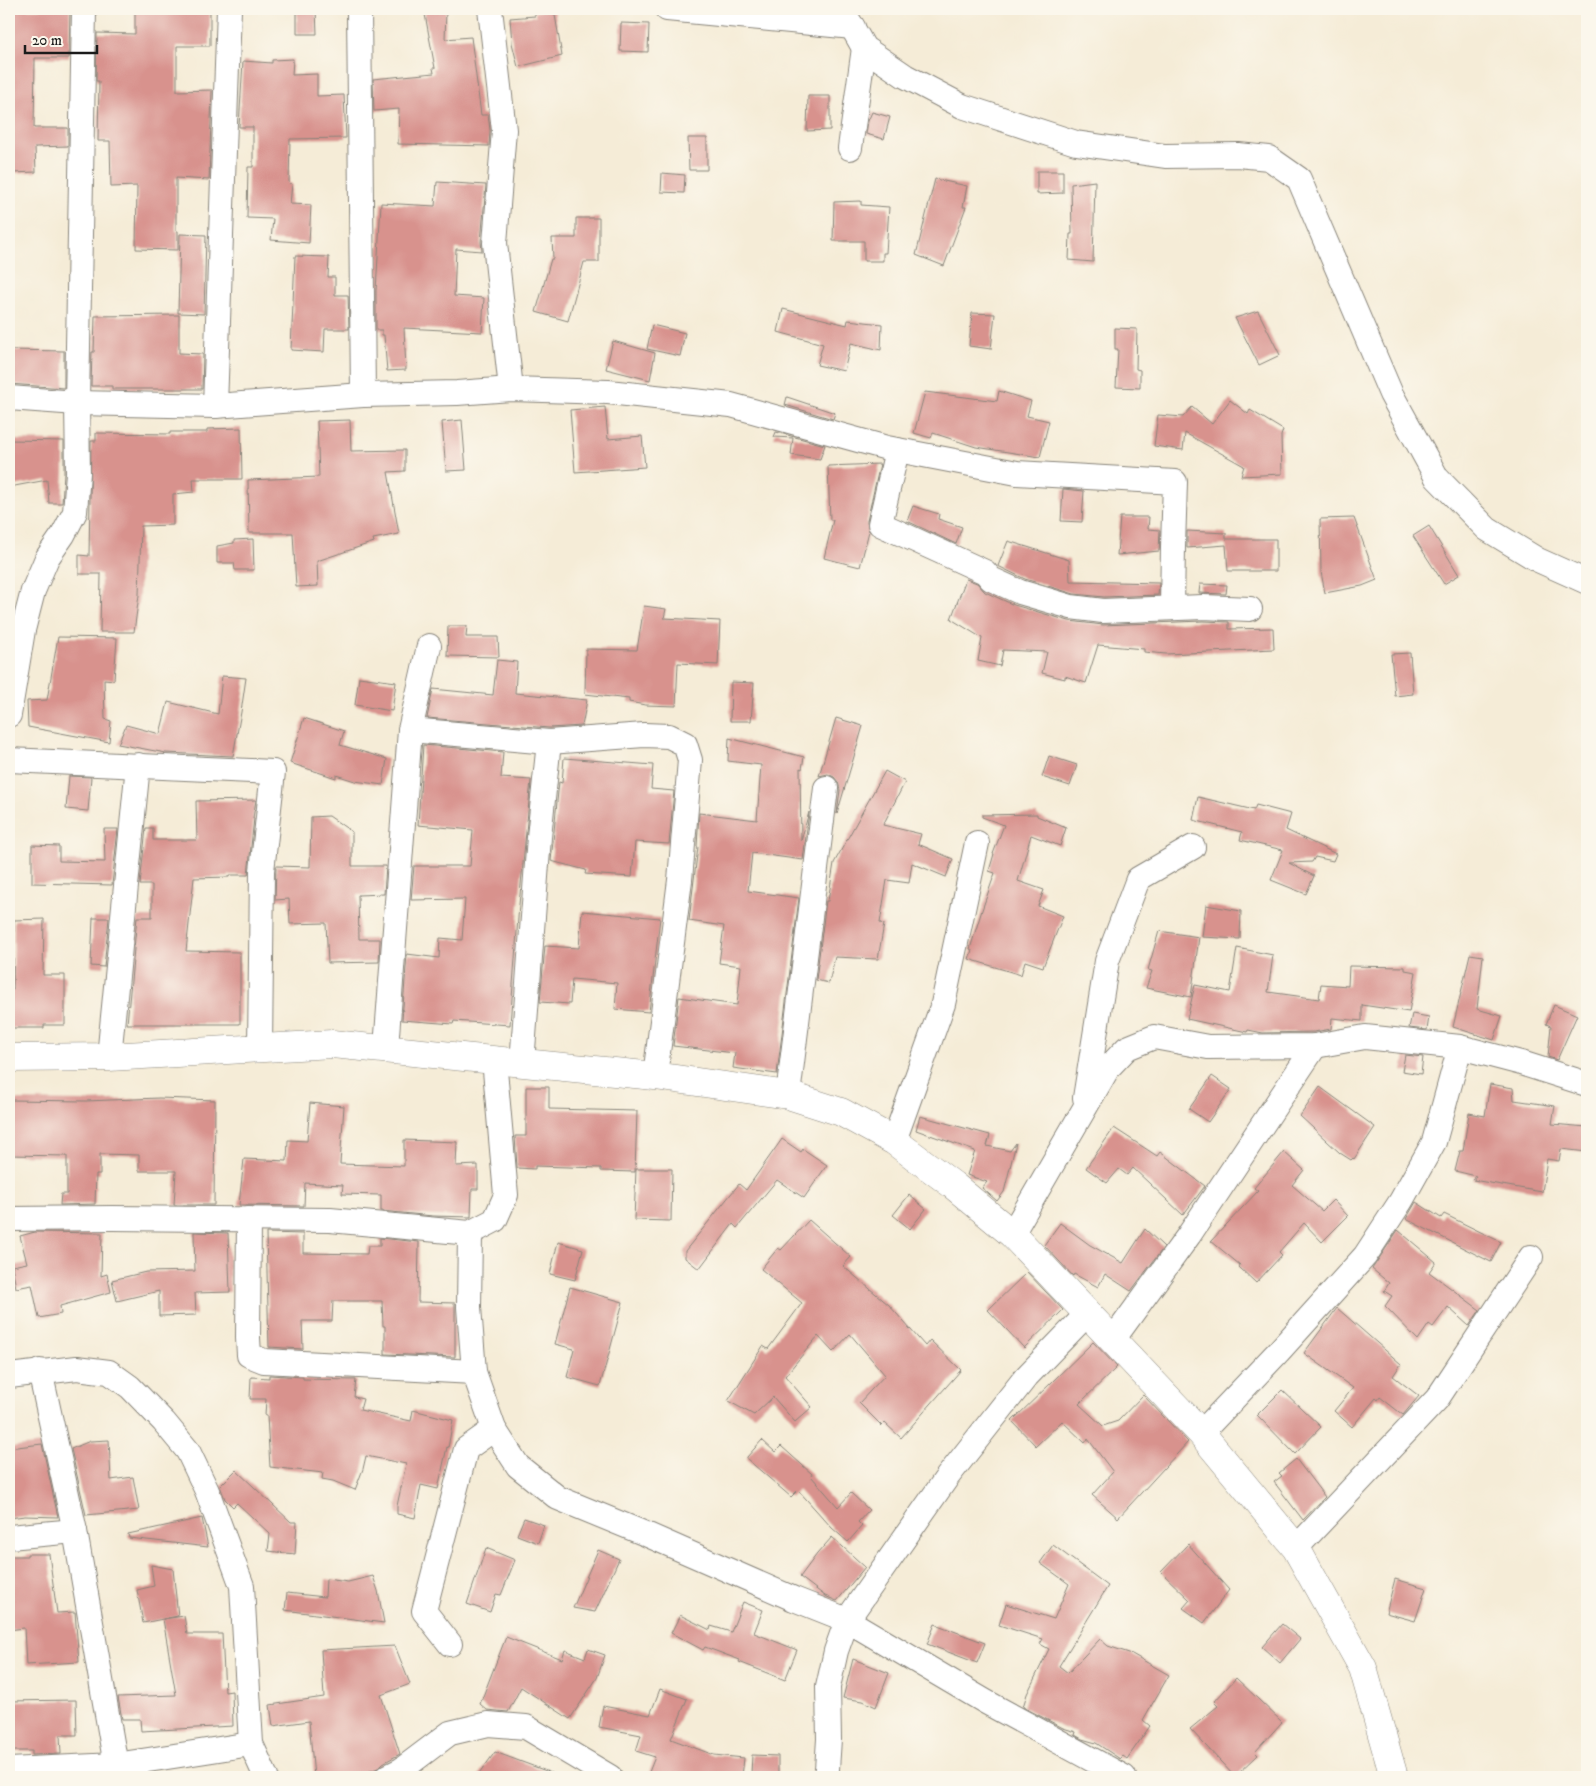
<svg xmlns="http://www.w3.org/2000/svg" width="1596" height="1786" font-family="'IM FELL DW Pica',serif">
	<style>
		.building { fill: #d8928d }
		.lines { fill: none; stroke-linecap: round; stroke-linejoin: round }
		.minor-casing { stroke: #88847a; stroke-width: 26 }
		.tertiary-casing { stroke: #88847a; stroke-width: 29 }
		.minor { stroke: #fff; stroke-width: 24 }
		.tertiary { stroke: #fff; stroke-width: 28 }
	</style>
	<rect width="100%" height="100%" fill="#fbf7ec"/>
	<filter id="ink" filterUnits="userSpaceOnUse"><feTurbulence type="fractalNoise" baseFrequency=".02" numOctaves="2"/><feDisplacementMap in="SourceGraphic" scale="10" xChannelSelector="R" yChannelSelector="G"/><feConvolveMatrix kernelMatrix="1 2 1 2 8 2 1 2 1" color-interpolation-filters="sRGB"/></filter>
	<filter id="wash" filterUnits="userSpaceOnUse"><feTurbulence type="fractalNoise" baseFrequency=".0096" numOctaves="4" result="noise"/><feDisplacementMap in="SourceGraphic" scale="20" xChannelSelector="R" yChannelSelector="G"/><feGaussianBlur stdDeviation="1.12" result="paint"/><feColorMatrix in="noise" values="0 0 0 0 0 0 0 0 0 0 0 0 0 0 0 0 0 1.4 0 .05"/><feComposite in="paint" operator="in"/></filter>
	<g filter="url(#wash)">
		<rect width="100%" height="100%" fill="#f5ecd7"/>
		<g id="blocks">
			<!-- building -->
			<g class="building">
				<path d="M9,9H70L69,58H35L34,128H68V146L35,147L36,172L12,173L13,102L9,101Z"/>
				<path d="M135,9H210V46H177V91L212,90L209,180L176,178V231H178V250L136,249L137,186L111,187L110,141H98L99,81H96L97,33L135,34Z"/>
				<path d="M297,9H316L317,34H297Z"/>
				<path d="M424,9L446,11L445,39L471,37L481,115H488L490,130L489,146L398,144L399,109L374,111L373,79L434,73L433,68H435Z"/>
				<path d="M554,9L562,56L518,67L512,43L510,18L535,16V12Z"/>
				<path d="M621,23L649,24L648,52L620,51Z"/>
				<path d="M293,59L292,75L317,74V96L344,95L346,138L290,139L289,183L292,184L290,204L311,205L309,243L271,240L273,219L247,218L248,167H253V127H239L243,61L272,63V60Z"/>
				<path d="M808,96H830V130L807,131Z"/>
				<path d="M872,112L890,117L884,139L866,134L868,121Z"/>
				<path d="M688,138H707V170H689Z"/>
				<path d="M1037,171H1063V193L1037,194Z"/>
				<path d="M662,173L685,175L684,193L661,192Z"/>
				<path d="M935,179L967,186L963,207H966L944,266L916,255Z"/>
				<path d="M1095,181L1093,262L1069,260L1070,234H1072L1071,184Z"/>
				<path d="M437,182L486,185L481,242L482,251L456,249L454,296L484,298L482,332L404,328L406,370L387,371L384,335H382V330H376V291L381,203L435,206Z"/>
				<path d="M861,201V205L889,207L886,253H883V261H864V241H833L834,202Z"/>
				<path d="M576,218H599V262H584L568,321L536,312L551,259H553L552,238H576Z"/>
				<path d="M180,234L206,235L204,314L178,313Z"/>
				<path d="M295,256L329,257L328,277H335V295H348L349,329H325L324,352L291,350Z"/>
				<path d="M783,309L847,325L848,320L882,324L881,350L851,343L844,371L817,365L823,344L778,332Z"/>
				<path d="M1258,311L1280,355L1259,365L1235,318Z"/>
				<path d="M972,313L995,314L991,349L969,346Z"/>
				<path d="M179,315V353L203,354L202,389H112V386H91L92,352H94L95,316Z"/>
				<path d="M652,325L685,333L680,356L647,349Z"/>
				<path d="M1115,328L1137,329L1136,369L1140,370V388L1116,387L1118,349H1115Z"/>
				<path d="M613,341L655,353L650,380L606,369Z"/>
				<path d="M9,350L64,351V388L9,384Z"/>
				<path d="M999,391L1031,401L1027,416L1049,421L1040,457L976,447L933,433L931,438L914,433L925,392L997,401Z"/>
				<path d="M787,397L835,413L833,419L785,405Z"/>
				<path d="M1230,400L1248,414L1250,410L1283,430L1281,436L1282,474L1241,476L1244,466L1185,433L1183,450L1154,446L1158,415L1183,417L1192,407L1212,424Z"/>
				<path d="M605,407L608,439L642,436L645,467L575,472L570,410Z"/>
				<path d="M350,420L351,451L405,450V471L388,472L399,534L373,539L374,542L317,561L318,586L296,587L293,533H249L248,480L319,477L317,421Z"/>
				<path d="M462,420L466,470L446,471L442,422Z"/>
				<path d="M241,428L242,479H193L194,492L173,494V525L141,526L139,595L134,632H100L101,574H79V555L89,556L91,441H96V433L170,434V432H207V429Z"/>
				<path d="M776,432L825,445L820,459L791,455L793,438L774,437Z"/>
				<path d="M9,440L64,441V473L62,503H49L47,480L9,487Z"/>
				<path d="M880,464L867,521L869,531L860,567L824,558L833,520H830L828,466Z"/>
				<path d="M1063,489L1084,491L1082,522L1061,521Z"/>
				<path d="M913,506L939,514L938,519L962,527L956,544L907,521Z"/>
				<path d="M1120,517H1149L1148,529L1160,530L1159,551L1117,555Z"/>
				<path d="M1354,518L1377,580L1362,586L1325,593L1321,572L1320,519Z"/>
				<path d="M1429,526L1459,575L1444,584L1413,536Z"/>
				<path d="M1187,531L1226,533V539H1276V571H1228L1226,545L1187,548Z"/>
				<path d="M253,539L254,570H235L234,563H217V546L234,543V540Z"/>
				<path d="M1008,541L1069,560L1070,581L1159,583L1158,595L1104,597L1074,594L1025,579L998,566Z"/>
				<path d="M966,579L977,583L985,592L1014,605L1069,621L1103,625L1203,621L1229,622V629L1273,628L1274,649L1166,654L1144,652V649L1098,645L1086,683L1065,676V679L1042,673L1047,652L1003,650L1000,666L978,661L982,638L951,619Z"/>
				<path d="M1200,584L1227,585L1226,594L1199,593Z"/>
				<path d="M644,606L666,609L664,618L720,621L718,665L678,663L676,706L645,705L629,702V699L585,694L586,649L637,650Z"/>
				<path d="M448,626H467L466,637H498L499,657L447,656Z"/>
				<path d="M58,637L117,638L114,680L104,679L105,719L111,721L109,742L28,727L27,701L47,700Z"/>
				<path d="M1410,653L1413,694L1395,696L1391,654Z"/>
				<path d="M497,660L517,662L515,693L587,700L582,726L549,728L427,718L433,689L493,695Z"/>
				<path d="M222,676L246,678L241,712L233,756L166,753L118,744L126,725L160,734L168,702L218,714Z"/>
				<path d="M359,677L396,682L392,711L355,705Z"/>
				<path d="M731,682L754,683L751,721H730Z"/>
				<path d="M304,718L344,731L340,745L387,759L383,785L355,781L336,775V778L290,763Z"/>
				<path d="M836,718L863,726L837,814L840,790L838,782L834,777L828,774L819,776Z"/>
				<path d="M729,738L804,757L802,769L800,768L801,841L809,812L803,860L752,853L748,891L799,898L777,1074L733,1068L735,1053L673,1046L679,997L737,1005L741,966L719,963L724,926L689,921L698,847H697L699,813L757,820L761,765L728,761Z"/>
				<path d="M423,745L503,752L501,778L531,780L519,905L510,1025L454,1021L453,1024L402,1020L407,954L439,958L440,938L462,940L465,899L411,900L414,866H470L473,830L418,825Z"/>
				<path d="M1049,756L1077,765L1070,786L1042,777Z"/>
				<path d="M564,758L653,765L651,789L674,791L669,844L635,842L632,877L585,874L586,870L551,861L559,782L562,783Z"/>
				<path d="M885,771L905,782L883,825L921,834L918,844L953,859L946,877L912,863L909,883L887,880L880,923L884,924L878,959L835,957L829,983L816,980L826,901H828L834,863Z"/>
				<path d="M69,776L91,777L88,811L66,809Z"/>
				<path d="M1198,797L1254,810L1256,805L1291,814L1286,830L1336,854L1333,861L1315,857L1312,862L1289,863L1314,876L1306,894L1271,880L1283,850L1240,840L1242,832L1193,820Z"/>
				<path d="M256,800L253,818H254L248,875H229V877L194,878L186,951L240,952V1024H127L137,917H152V885H140L146,828H153V840H197L196,801Z"/>
				<path d="M1037,814V816L1066,828L1060,846L1031,835L1018,881L1044,890L1038,906L1063,916L1043,967L1025,961L1021,975L969,959L972,950L970,949L982,910L995,873L989,871L994,854H993L1004,825L982,817V815Z"/>
				<path d="M329,816L352,832V866H386L384,894L358,895L359,939H380L379,962L328,963L326,923L290,924L289,899L275,900L276,866L310,867L311,817Z"/>
				<path d="M104,829H118L112,885L32,883V845L59,846V861L105,862Z"/>
				<path d="M1206,905L1241,911L1240,939L1202,937Z"/>
				<path d="M582,911L660,918L649,1012L615,1009L617,983L572,979L570,1004L540,1002L545,946L579,948Z"/>
				<path d="M93,918H109L104,967L91,966Z"/>
				<path d="M44,919L43,975H65V1025H44V1028H9V990H13L14,920Z"/>
				<path d="M1159,931L1199,937L1191,997L1146,988L1152,971L1148,970Z"/>
				<path d="M1237,948L1273,955L1268,992L1319,999L1321,984L1348,986L1349,966L1405,967V970L1416,972L1409,1012L1362,1005V1021L1332,1018L1331,1029L1314,1032L1263,1033L1248,1030L1247,1032L1187,1019L1195,985L1230,992Z"/>
				<path d="M1470,954L1483,956L1477,1009L1502,1016L1494,1040L1453,1027Z"/>
				<path d="M1554,1005L1577,1015L1557,1060L1548,1057L1551,1026L1546,1024Z"/>
				<path d="M1412,1014L1429,1017L1427,1030L1409,1028Z"/>
				<path d="M1405,1055L1423,1057L1421,1074L1402,1071Z"/>
				<path d="M1212,1076L1231,1089L1208,1122L1189,1109Z"/>
				<path d="M1490,1084L1513,1088L1514,1100L1555,1106L1552,1124L1587,1127V1152L1561,1149L1559,1161L1547,1159L1542,1192L1473,1180L1476,1176L1455,1171L1460,1151H1463L1469,1113L1485,1116Z"/>
				<path d="M526,1087H549V1109L637,1111L635,1172L601,1171V1168L535,1166V1169L517,1168L515,1136H526Z"/>
				<path d="M1320,1087L1375,1127L1354,1159L1353,1158L1351,1160L1340,1153L1300,1116Z"/>
				<path d="M159,1098L215,1100L214,1205H174L176,1171H139V1155L100,1154V1174H96L95,1204L60,1205L61,1194H67V1156L9,1155V1100L86,1101Z"/>
				<path d="M310,1103L344,1106L340,1164L404,1166V1140L457,1142L456,1166L478,1165V1189H472L471,1217L433,1216L381,1211V1195L342,1194L343,1185L305,1183L304,1206L239,1205L244,1159L287,1161L288,1140L307,1141Z"/>
				<path d="M920,1116L990,1135L987,1146L1010,1151L1016,1143L1004,1192L997,1201L982,1188L987,1182L967,1175L975,1151L916,1130Z"/>
				<path d="M1114,1128L1157,1156L1160,1152L1205,1186L1183,1215L1133,1168L1127,1175L1119,1169L1107,1183L1086,1168Z"/>
				<path d="M782,1139L801,1152L803,1149L827,1165L804,1198L777,1180L737,1228L733,1224L699,1269L685,1258V1251L739,1184L746,1190Z"/>
				<path d="M1284,1152L1304,1170L1292,1185L1322,1211L1333,1200L1348,1216L1322,1242L1304,1223L1279,1252L1282,1255L1256,1283L1239,1267L1240,1265L1211,1241L1258,1191L1254,1188Z"/>
				<path d="M636,1169H672L671,1221L634,1220Z"/>
				<path d="M909,1195L926,1209L910,1229L893,1215Z"/>
				<path d="M1416,1202L1441,1218L1444,1214L1501,1242L1491,1262L1406,1219Z"/>
				<path d="M809,1220L851,1257L843,1266L889,1305L925,1346L930,1340L961,1370L901,1438L885,1423L882,1426L859,1403L885,1375L850,1334L833,1352L818,1336L785,1376L812,1407L795,1422L773,1397L754,1415L728,1401L763,1346L768,1349L802,1303L761,1269L778,1248L781,1250Z"/>
				<path d="M1060,1223L1090,1245L1123,1263L1145,1229L1164,1247L1131,1291L1105,1274L1098,1287L1074,1274L1073,1276L1044,1245Z"/>
				<path d="M1398,1230L1436,1262L1429,1272L1480,1310L1469,1326L1448,1307L1433,1327L1429,1324L1418,1340L1385,1306L1392,1296L1384,1291L1389,1283L1372,1269Z"/>
				<path d="M35,1232L102,1233L101,1276L107,1274L111,1292L60,1306L61,1314L39,1318L32,1285L16,1288L12,1266L27,1263L20,1236Z"/>
				<path d="M194,1232L228,1233L230,1292L195,1293L196,1315L159,1316V1291L117,1301L112,1280L146,1272L195,1271Z"/>
				<path d="M266,1233L303,1234V1253L367,1254L368,1246H380V1238L419,1242L418,1302L455,1303V1357L385,1354V1326H383L382,1301H333L332,1321H302L303,1349L269,1347Z"/>
				<path d="M558,1242L583,1249L575,1280L550,1274Z"/>
				<path d="M1027,1272L1063,1310L1024,1348L988,1310Z"/>
				<path d="M570,1287L623,1302L600,1386L567,1377L574,1349L555,1344Z"/>
				<path d="M1337,1308L1401,1364L1393,1376L1419,1396L1403,1415L1380,1397L1378,1400L1376,1398L1352,1427L1334,1411L1353,1388L1304,1353Z"/>
				<path d="M1093,1342L1117,1367L1079,1404L1103,1426L1118,1421L1143,1395L1188,1442L1118,1518L1092,1495L1113,1472L1088,1439L1085,1443L1062,1421L1036,1446L1012,1421Z"/>
				<path d="M269,1375L303,1377V1379L356,1380L354,1397L363,1399L360,1410L411,1421L413,1410L453,1420L448,1448L447,1447L438,1489L421,1485L415,1518L397,1514V1506L406,1464L366,1456L363,1469L355,1490L333,1481L322,1479L323,1473L270,1467L267,1416H265L266,1399H250L251,1377L269,1378Z"/>
				<path d="M1282,1390L1321,1427L1295,1454L1257,1415Z"/>
				<path d="M109,1440L111,1480L133,1477L139,1510L86,1515L71,1449L90,1441Z"/>
				<path d="M762,1440L775,1452L781,1446L812,1474L811,1476L838,1507L851,1493L869,1510L858,1522L862,1526L848,1542L832,1528L798,1490L791,1497L747,1459V1457Z"/>
				<path d="M42,1444L58,1517L25,1516L9,1518V1448Z"/>
				<path d="M1296,1459L1325,1497L1303,1520L1274,1482L1282,1476L1279,1473Z"/>
				<path d="M236,1470L291,1522H297L295,1554L268,1551L270,1534L237,1503L233,1507L225,1499L220,1486Z"/>
				<path d="M202,1518L208,1547L129,1538L128,1534Z"/>
				<path d="M524,1518L544,1525L538,1543L517,1535Z"/>
				<path d="M832,1537L865,1567L837,1601L825,1596L800,1577L817,1554Z"/>
				<path d="M1188,1544L1229,1590L1204,1623L1183,1608L1190,1600L1161,1572Z"/>
				<path d="M1053,1545L1108,1586L1059,1666L1068,1673L1100,1639L1108,1646L1132,1654L1169,1675L1143,1720L1150,1726L1127,1759L1123,1756L1120,1759L1096,1743L1082,1739L1075,1735L1076,1732L1063,1728L1023,1707L1027,1694L1049,1649L1040,1644L1043,1639L999,1625L1006,1604L1054,1619L1069,1584L1040,1563Z"/>
				<path d="M486,1548L515,1560L501,1595L496,1594L490,1612L467,1604Z"/>
				<path d="M598,1550L619,1559L595,1612L573,1608Z"/>
				<path d="M27,1554H49L57,1613L75,1612L79,1662L26,1665L24,1628L9,1630V1594H11L10,1556H27Z"/>
				<path d="M151,1565L173,1569L178,1616L143,1623L137,1590L154,1586Z"/>
				<path d="M373,1576L378,1591L384,1623L285,1610L287,1593L325,1597L326,1579L348,1582Z"/>
				<path d="M1395,1579L1426,1588L1415,1621L1386,1613Z"/>
				<path d="M743,1602L763,1610L754,1633L797,1650L785,1680L739,1662L740,1660L705,1647L703,1650L671,1633L680,1615L710,1630L711,1626L731,1632Z"/>
				<path d="M184,1616L187,1634H222L225,1692L232,1691L233,1726L141,1731L140,1719H122L118,1697L176,1695L163,1619Z"/>
				<path d="M935,1624L985,1643L977,1663L927,1644Z"/>
				<path d="M1282,1624L1300,1639L1280,1663L1262,1647Z"/>
				<path d="M506,1637L562,1659L565,1650L585,1658L588,1649L605,1655L597,1678L570,1719L521,1687L508,1712L487,1710L480,1704Z"/>
				<path d="M395,1646L410,1684L381,1695L400,1754L383,1763L378,1768L358,1776L314,1777L309,1721L273,1726L270,1705L324,1697L321,1650Z"/>
				<path d="M853,1659L889,1673L876,1707L863,1701L843,1698Z"/>
				<path d="M1236,1678L1282,1722L1255,1752L1258,1755L1235,1777L1190,1729L1218,1706L1214,1702Z"/>
				<path d="M660,1689L687,1699L671,1739L714,1755L744,1758L742,1777H647L655,1757L636,1751L641,1735L599,1727L603,1706L650,1715Z"/>
				<path d="M76,1700L77,1735H60L61,1754L32,1755V1751H9V1701Z"/>
				<path d="M495,1752L557,1775V1777H477Z"/>
				<path d="M752,1755L778,1756V1774H751Z"/>
			</g>
		</g>
	</g>
	<g filter="url(#ink)">
		<use href="#blocks" fill-opacity="0" stroke="#88847a" stroke-width="1"/>
		<g class="lines">
			<!-- minor casing -->
			<g class="minor-casing">
				<g id="minor">
					<path d="M359,9L363,395"/>
					<path d="M490,9L504,130L495,243L511,389"/>
					<path d="M667,9L853,27"/>
					<path d="M842,9L864,48L905,76L962,106L1076,143L1165,156L1238,155L1269,158L1299,179L1391,394L1437,478L1487,529L1538,560L1587,582"/>
					<path d="M850,148L864,48"/>
					<path d="M9,398L77,403L215,406L363,395L457,393L511,389L608,392L731,405L887,448L1017,473L1175,482L1173,547L1172,608"/>
					<path d="M215,406L229,9"/>
					<path d="M897,450L880,524L985,572L991,579L1020,592L1071,607L1103,611L1203,607L1250,609"/>
					<path d="M9,715L23,630L33,591L47,558L63,535L75,512L78,473L77,403L84,9"/>
					<path d="M410,730L549,742L644,735L669,736L685,744L690,760L680,880L655,1076"/>
					<path d="M9,760L273,772L262,871L260,1048"/>
					<path d="M386,1048L410,730L429,646"/>
					<path d="M109,1057L138,765"/>
					<path d="M522,1063L539,837L549,742"/>
					<path d="M788,1095L826,788"/>
					<path d="M1085,1098L1107,961L1138,879L1193,847"/>
					<path d="M894,1141L943,1004L977,843"/>
					<path d="M9,1219L112,1218L330,1220L470,1233L495,1220L506,1195L494,1059"/>
					<path d="M249,1219L248,1338L249,1355L264,1361L474,1372"/>
					<path d="M470,1233L469,1307L474,1372L494,1429L518,1466L558,1498L648,1535L794,1599L847,1620L986,1702L1124,1777"/>
					<path d="M1012,1234L1108,1068L1127,1048L1154,1037L1208,1047L1315,1046L1365,1037L1460,1047L1521,1063L1587,1084"/>
					<path d="M1112,1341L1189,1235L1315,1046"/>
					<path d="M40,1371L75,1531L118,1777"/>
					<path d="M9,1376L77,1368L109,1372L130,1387L164,1422L188,1451L207,1491L242,1586L251,1744L266,1777"/>
					<path d="M1201,1433L1279,1351L1365,1256L1401,1201L1434,1142L1460,1047"/>
					<path d="M9,1537L75,1531"/>
					<path d="M1296,1548L1437,1399L1531,1257"/>
					<path d="M450,1644L424,1611L466,1449L494,1429"/>
					<path d="M9,1770L116,1765L251,1744"/>
					<path d="M387,1777L401,1770L450,1733L488,1724L526,1727L610,1777"/>
					<path d="M825,1777L827,1769L829,1739L828,1687L836,1651L847,1620L948,1476L1026,1377L1087,1314"/>
				</g>
			</g>
			<!-- tertiary casing -->
			<g class="tertiary-casing">
				<path id="tertiary" d="M9,1058L109,1057L332,1044L655,1076L788,1095L841,1112L894,1141L953,1185L1012,1234L1201,1433L1296,1548L1363,1668L1394,1777"/>
			</g>
			<!-- minor -->
			<use href="#minor" class="minor"/>
			<!-- tertiary -->
			<use href="#tertiary" class="tertiary"/>
		</g>
	</g>
	<!-- margin -->
	<rect width="1596" height="1786" fill="none" stroke="#fbf7ec" stroke-width="30"/>
	<!-- scale -->
	<path d="M25 45v8h72v-8" fill="none" stroke="#1c1c1c" stroke-width="2.5"/>
	<text x="32" y="45" font-size="15" fill="#1c1c1c" stroke="#fbf7ec" stroke-width="4" paint-order="stroke">20 m</text>
</svg>
